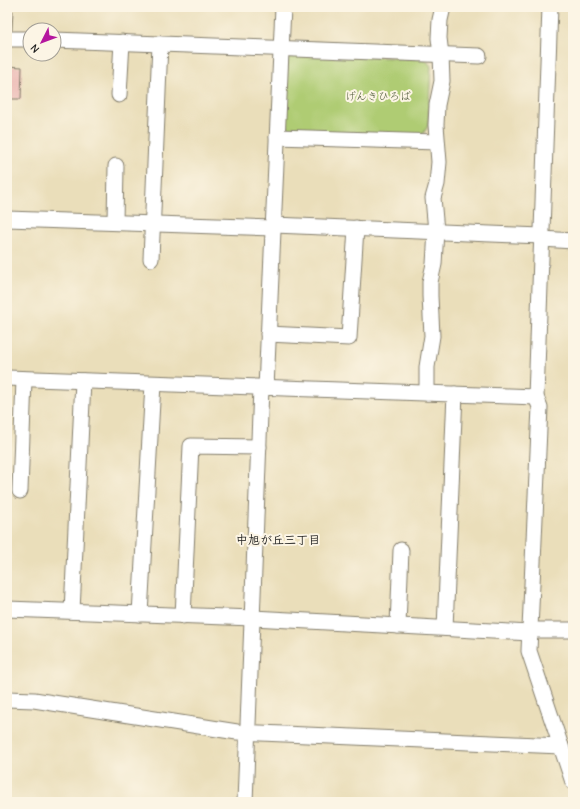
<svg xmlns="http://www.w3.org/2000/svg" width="580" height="809" font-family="'Comic Neue','Klee One',sans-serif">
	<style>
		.green { fill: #afcc73; stroke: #667448 }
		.building { fill: #e9afac }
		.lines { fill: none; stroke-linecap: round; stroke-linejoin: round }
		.minor-casing { stroke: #837d6b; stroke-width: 17 }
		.minor { stroke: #fff; stroke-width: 15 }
		.labels { text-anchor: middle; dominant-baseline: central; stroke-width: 4; stroke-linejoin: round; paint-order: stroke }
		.park-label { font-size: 11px; fill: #4f5a3a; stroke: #fcf5e5 }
		.neighbourhood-label { font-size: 12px; font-weight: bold; fill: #1c1c1c; stroke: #fcf5e5 }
	</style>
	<rect width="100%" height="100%" fill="#fcf5e5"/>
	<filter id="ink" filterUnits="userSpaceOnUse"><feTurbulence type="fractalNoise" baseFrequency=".025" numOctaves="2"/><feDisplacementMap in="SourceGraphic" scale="8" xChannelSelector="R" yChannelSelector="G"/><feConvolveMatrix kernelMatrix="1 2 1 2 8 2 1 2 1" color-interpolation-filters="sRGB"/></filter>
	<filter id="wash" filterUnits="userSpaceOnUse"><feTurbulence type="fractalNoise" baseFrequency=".012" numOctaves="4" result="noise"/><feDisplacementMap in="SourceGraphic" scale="16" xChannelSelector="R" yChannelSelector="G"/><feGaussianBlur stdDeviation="0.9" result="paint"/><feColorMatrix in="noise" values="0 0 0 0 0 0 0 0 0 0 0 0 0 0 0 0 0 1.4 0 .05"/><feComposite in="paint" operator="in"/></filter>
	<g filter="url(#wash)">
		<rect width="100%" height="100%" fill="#eadeba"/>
		<!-- green -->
		<path class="green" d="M292,54L425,59L431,66L428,126L421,137L293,132L288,127L284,119L287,59Z"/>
		<g id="blocks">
			<!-- building -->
			<g class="building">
				<path d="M7,10L13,11L12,30L7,29Z"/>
				<path d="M7,66L22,67L21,99H7Z"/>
			</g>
		</g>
	</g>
	<g filter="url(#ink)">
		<use href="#blocks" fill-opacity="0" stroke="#837d6b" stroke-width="1"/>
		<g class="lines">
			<!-- minor casing -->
			<g class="minor-casing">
				<g id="minor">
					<path d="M550,7L536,397L540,407L529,651L573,782"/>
					<path d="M7,39H30"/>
					<path d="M54,40L479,56"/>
					<path d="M119,95L122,42"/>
					<path d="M277,137L437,142"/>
					<path d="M7,219L274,228"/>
					<path d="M115,222L116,166"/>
					<path d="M274,225L542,236"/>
					<path d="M542,239L573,241"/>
					<path d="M151,259L160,44"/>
					<path d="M268,334L349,338L356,228"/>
					<path d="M7,378L536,397"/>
					<path d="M266,388L283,7"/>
					<path d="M427,393V367L432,336L430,296V282L434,264L436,231L433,198L437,184L439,162L436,125L437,105L442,81L441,55L439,38L440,20L443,7"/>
					<path d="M20,491L24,379"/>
					<path d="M7,609L253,618L530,633"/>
					<path d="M72,611L83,381"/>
					<path d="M140,614L153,384"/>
					<path d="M183,616L191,446L259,447"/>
					<path d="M398,626L401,550"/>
					<path d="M445,628L455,394"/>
					<path d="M530,630H573"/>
					<path d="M7,699L34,700L237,732L561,746"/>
					<path d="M245,802L261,388"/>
				</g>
			</g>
			<!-- minor -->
			<use href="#minor" class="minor"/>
		</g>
	</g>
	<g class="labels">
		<!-- park labels -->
		<g class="park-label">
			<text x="378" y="96">げんきひろば</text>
		</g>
		<!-- neighbourhood labels -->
		<g class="neighbourhood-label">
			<text x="278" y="540">中旭が丘三丁目</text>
		</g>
	</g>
	<!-- margin -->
	<rect width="580" height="809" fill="none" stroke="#fcf5e5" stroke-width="24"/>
	<!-- north arrow -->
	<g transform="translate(42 42) rotate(228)"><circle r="19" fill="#fcf5e5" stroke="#a29e95"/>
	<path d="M0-3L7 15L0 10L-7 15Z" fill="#b5179e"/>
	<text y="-6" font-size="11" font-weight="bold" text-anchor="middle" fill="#1c1c1c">N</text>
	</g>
</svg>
